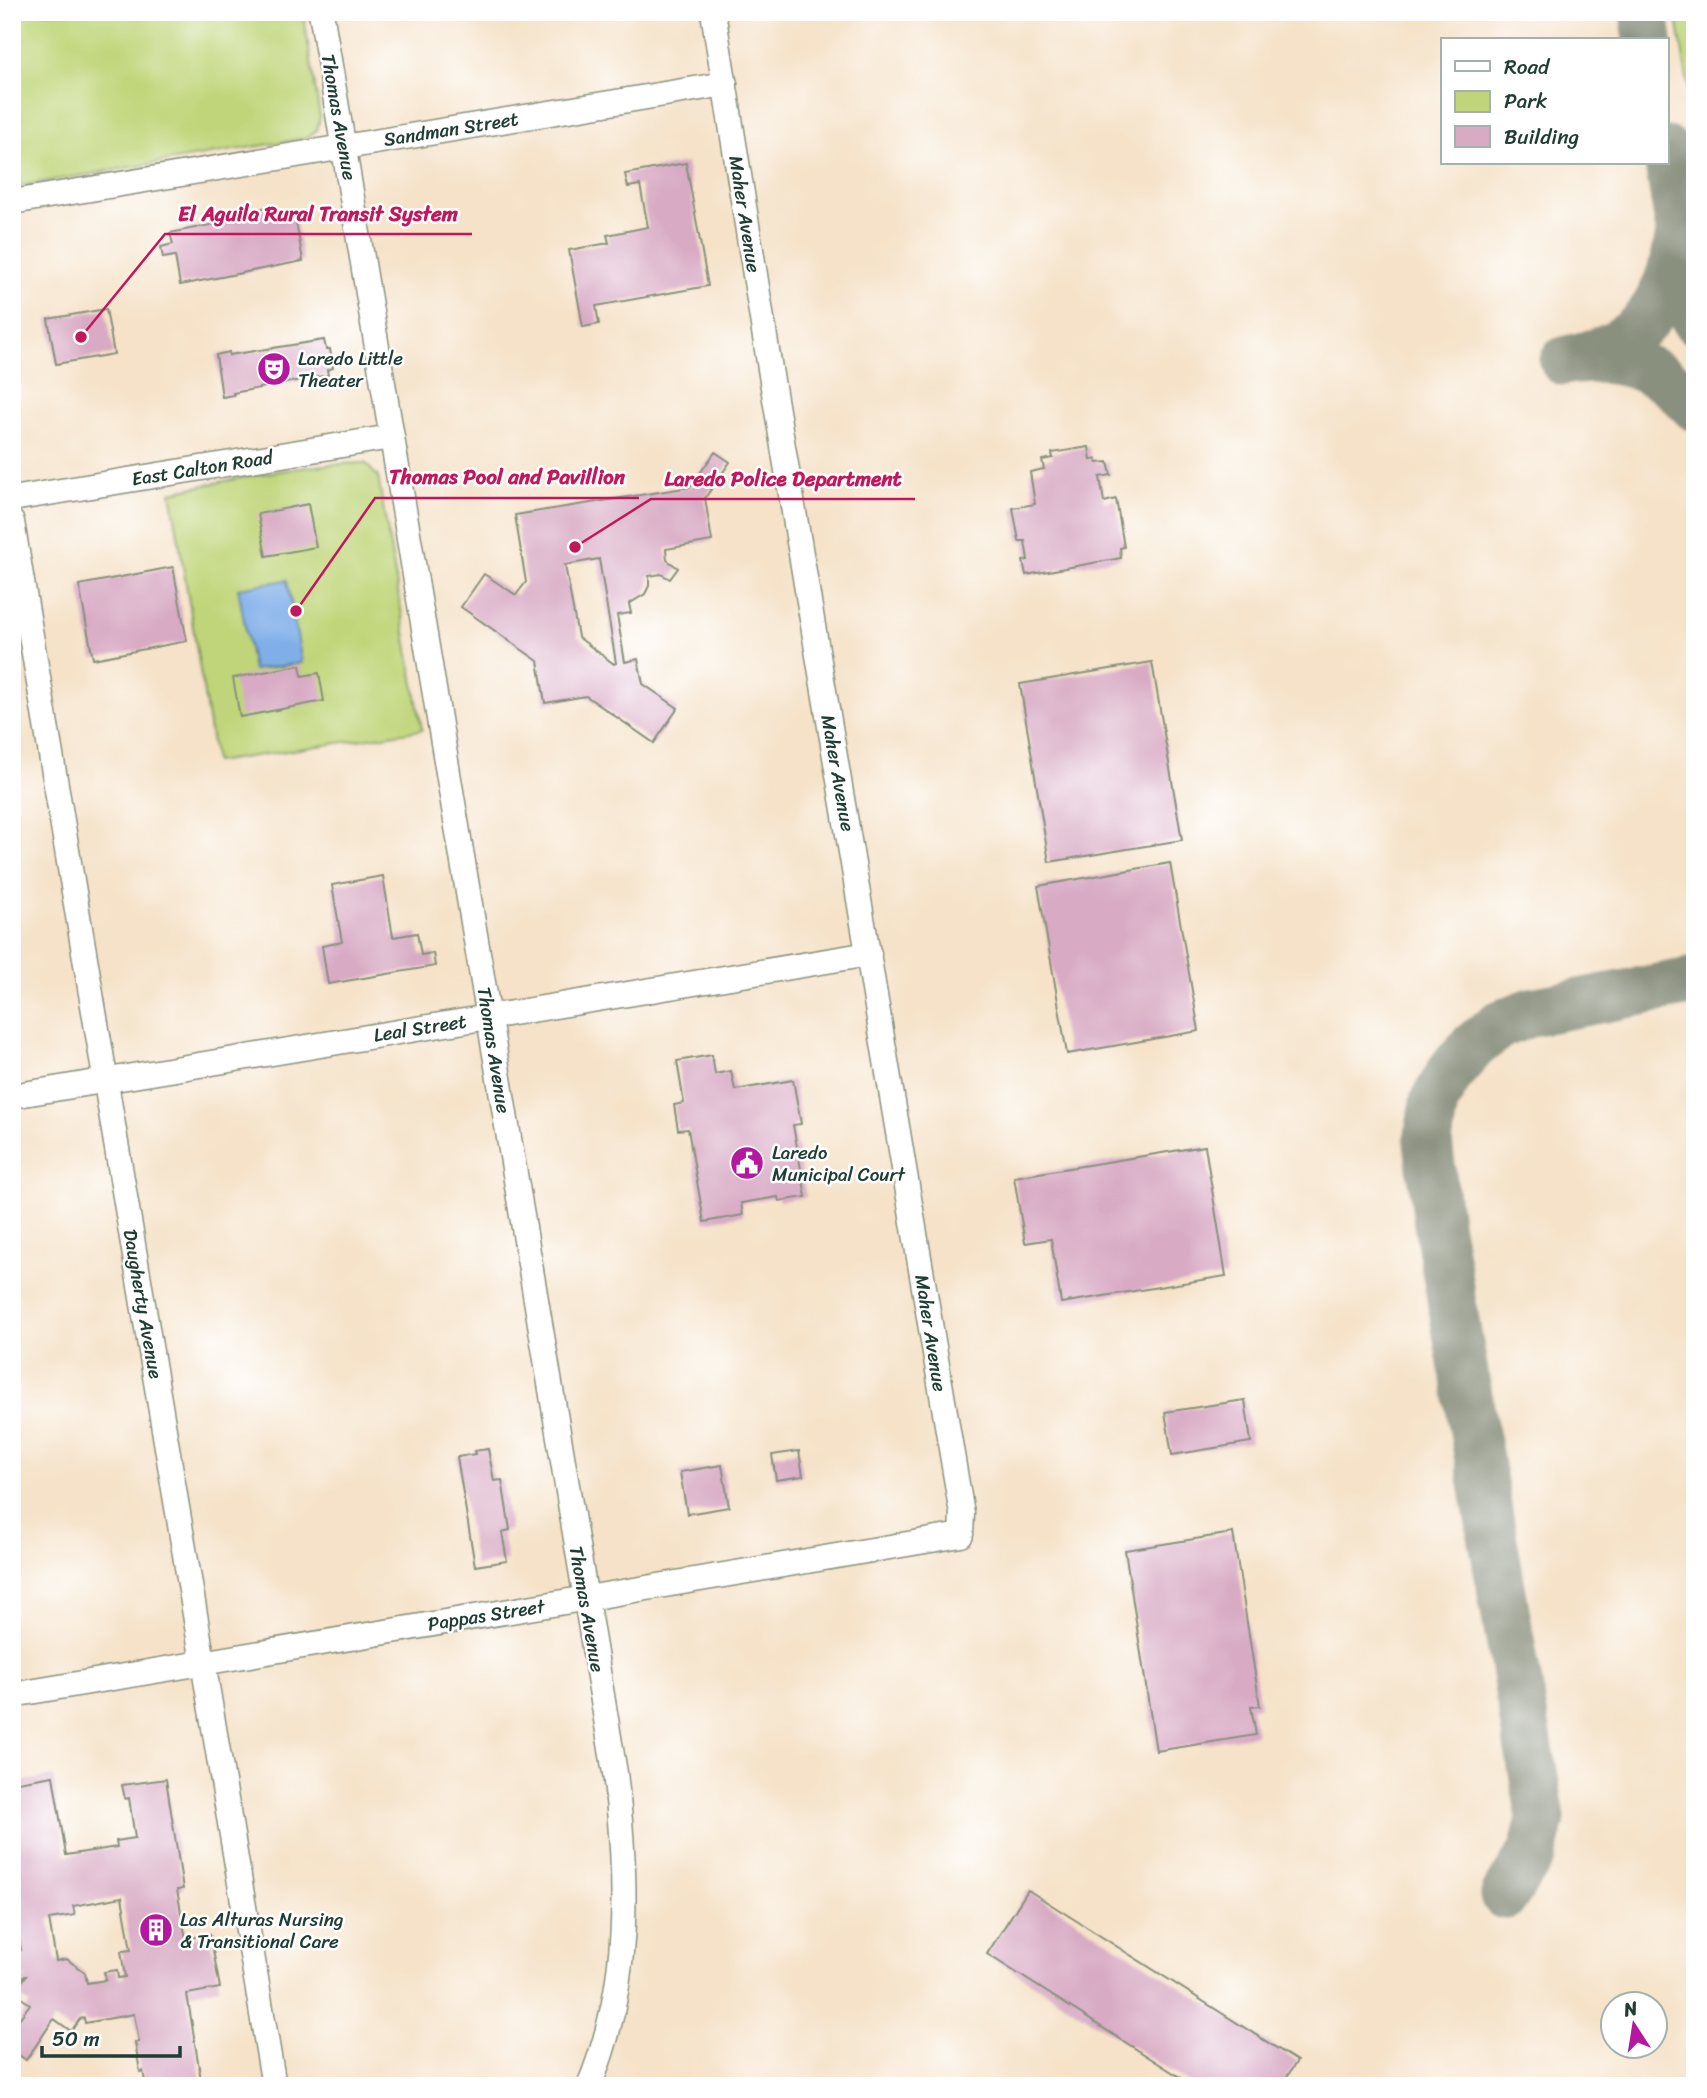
<svg xmlns="http://www.w3.org/2000/svg" width="1707" height="2098" font-family="Sriracha,sans-serif">
	<style>
		.green { fill: #c0d579; stroke: #708956; stroke-width: 2 }
		.water { fill: #80aee9; stroke: #50768e; stroke-width: 2 }
		.lines { fill: none; stroke-linecap: round; stroke-linejoin: round }
		.taxiway { stroke: #8a907e; stroke-width: 49 }
		.building { fill: #d8aac4; fill-rule: evenodd }
		.minor-casing { stroke: #8a907e; stroke-width: 27 }
		.minor { stroke: #fff; stroke-width: 24 }
		.labels { text-anchor: middle; dominant-baseline: central; stroke-width: 5; stroke-linejoin: round; paint-order: stroke }
		.street-label { font-size: 19px; fill: #1f3d34; stroke: #fff }
		.poi-label { font-size: 19px; fill: #1f3d34; stroke: #fff; text-anchor: start }
		.leader { fill: none; stroke: #c2185b; stroke-width: 2.5 }
		.callout-dot { fill: #c2185b; stroke: #fff; stroke-width: 2.5 }
		.callout-label { font-size: 21px; text-anchor: middle; font-weight: bold; fill: #c2185b; stroke: #fff; stroke-width: 5; stroke-linejoin: round; paint-order: stroke }
	</style>
	<rect width="100%" height="100%" fill="#fff"/>
	<filter id="ink" filterUnits="userSpaceOnUse"><feTurbulence type="fractalNoise" baseFrequency=".0143" numOctaves="2"/><feDisplacementMap in="SourceGraphic" scale="14" xChannelSelector="R" yChannelSelector="G"/><feConvolveMatrix kernelMatrix="1 2 1 2 8 2 1 2 1" color-interpolation-filters="sRGB"/></filter>
	<filter id="wash" filterUnits="userSpaceOnUse"><feTurbulence type="fractalNoise" baseFrequency=".00686" numOctaves="4" result="noise"/><feDisplacementMap in="SourceGraphic" scale="28" xChannelSelector="R" yChannelSelector="G"/><feGaussianBlur stdDeviation="1.57" result="paint"/><feColorMatrix in="noise" values="0 0 0 0 0 0 0 0 0 0 0 0 0 0 0 0 0 1.4 0 .05"/><feComposite in="paint" operator="in"/></filter>
	<g filter="url(#wash)">
		<rect width="100%" height="100%" fill="#f5e2c8"/>
		<!-- green -->
		<g class="green">
			<path d="M12,12H303L320,117L317,130L307,138L12,187Z"/>
			<path d="M1676,12H1695V128Z"/>
			<path d="M365,463L378,477L422,730L215,762L171,492C235,479 299,464 365,463Z"/>
		</g>
		<!-- water -->
		<path class="water" d="M287,580L302,663L253,670L238,588Z"/>
		<g class="lines">
			<!-- taxiway -->
			<g class="taxiway">
				<path d="M1644,12L1648,40"/>
				<path d="M1667,151L1695,320"/>
				<path d="M1579,360C1626,355 1664,371 1695,407"/>
				<path d="M1564,361C1582,356 1605,353 1621,342C1661,315 1672,278 1680,234"/>
				<path d="M1505,1895L1533,1852L1541,1818L1438,1223L1428,1142L1434,1102L1451,1071L1473,1046L1499,1025L1531,1012L1695,981"/>
			</g>
		</g>
		<g id="blocks">
			<!-- building -->
			<g class="building">
				<path d="M526,12H566V14L527,21Z"/>
				<path d="M686,163L708,286L596,306L599,324L583,327L569,250L609,243L607,235L648,227L640,185L628,187L625,174Z"/>
				<path d="M273,206L274,215L294,211L303,261L180,285L175,256L163,258L161,247L173,244L170,233L245,218L244,212Z"/>
				<path d="M106,309L114,354L56,364L48,319Z"/>
				<path d="M324,340L326,349H330L333,368L327,370L328,375L233,393L234,395L222,397L216,355L229,352V355Z"/>
				<path d="M1089,447L1091,460L1096,459L1097,463L1108,462L1111,475L1100,477L1104,502L1116,499L1124,547L1120,548L1121,558L1026,575L1023,561L1028,560L1025,541H1019L1013,508L1035,504L1030,472L1044,469L1042,460L1053,458L1052,453Z"/>
				<path d="M715,452L730,462L705,498L712,541L666,549L667,560L678,568L670,579L661,574L649,576V586L645,594L629,604L631,613L617,615L625,662L638,659L643,684L678,708L654,743L586,696L545,703L538,661L461,607L484,574L516,595L526,582L515,515L690,487ZM599,559L616,663L614,664L578,637L565,565Z"/>
				<path d="M308,504L316,547L266,556L258,514Z"/>
				<path d="M173,567L187,641L93,659L79,585Z"/>
				<path d="M1152,662L1182,840L1049,862L1020,684Z"/>
				<path d="M300,665L302,676L319,673L324,701L240,717L233,678Z"/>
				<path d="M1170,863L1199,1031L1067,1054L1038,886Z"/>
				<path d="M383,876L393,937L417,933L421,955L433,953L435,966L328,984L322,946L342,942L332,885Z"/>
				<path d="M712,1055L715,1074L731,1071L735,1090L793,1080L801,1124L793,1125L806,1197L779,1201L778,1197L741,1203L743,1215L704,1222L688,1129L678,1130L674,1105L684,1103L677,1061Z"/>
				<path d="M1205,1146L1226,1276L1061,1303L1051,1239L1025,1243L1014,1177Z"/>
				<path d="M1245,1400L1251,1442L1172,1455L1165,1412Z"/>
				<path d="M488,1449L494,1481L502,1480L510,1530L502,1532L507,1561L475,1566L457,1457L475,1454L474,1451Z"/>
				<path d="M799,1451L803,1476L776,1480L772,1455Z"/>
				<path d="M722,1465L729,1507L687,1514L680,1472Z"/>
				<path d="M1233,1533L1260,1706L1251,1707L1256,1735L1156,1751L1125,1550Z"/>
				<path d="M53,1776L66,1855L117,1847L116,1841L135,1838L129,1798L125,1799L122,1785L166,1779L183,1889L177,1890L186,1939L210,1934L220,1988L187,1994L202,2086H146L143,2071L140,2072L135,2042H139L134,2014L85,2023L84,2018L80,2019L71,2031L54,2019L26,2060L12,2050V2029L30,2004L14,1993L26,1976L14,1978L12,1967V1951L21,1950L17,1925L12,1926V1871H16L12,1849V1783ZM122,1897L131,1950L121,1951L125,1977L118,1978L117,1970L104,1972L106,1980L87,1983L85,1973L67,1959L56,1961L49,1919L75,1915L73,1906Z"/>
				<path d="M1028,1890L1297,2061L1281,2086H1194L987,1954Z"/>
			</g>
		</g>
	</g>
	<g filter="url(#ink)">
		<use href="#blocks" fill-opacity="0" stroke="#8a907e" stroke-width="2"/>
		<g class="lines">
			<!-- minor casing -->
			<g class="minor-casing">
				<g id="minor">
					<path d="M321,12L615,1773C628,1879 631,1986 589,2086"/>
					<path d="M12,202L725,84"/>
					<path d="M12,499L391,437"/>
					<path d="M12,522L274,2086"/>
					<path d="M12,1096L869,954"/>
					<path d="M12,1695L961,1535L962,1514L771,375L713,12"/>
				</g>
			</g>
			<!-- minor -->
			<use href="#minor" class="minor"/>
		</g>
	</g>
	<!-- icons -->
	<defs>
		<g id="theatre-disc" transform="scale(1.75)"><circle r="9.5" fill="#b5179e" stroke="#fff"/><path d="M-5-5.5Q0-4 5-5.5V0Q5 5 0 6Q-5 5-5 0ZM-3.3-2.5H-1v1.5H-3.3ZM1-2.5H3.3v1.5H1ZM-2.8 1Q0 5.5 2.8 1Z" fill="#fff"/></g>
		<g id="civic-disc" transform="scale(1.75)"><circle r="9.5" fill="#b5179e" stroke="#fff"/><path d="M-.6-6.5H3V-4.5H.6V-3L4-1V1h2V6H-6V1h2V-1L-.6-3ZM-1.2 2.5V6h2.4V2.5Z" fill="#fff"/></g>
		<g id="building-disc" transform="scale(1.75)"><circle r="9.5" fill="#b5179e" stroke="#fff"/><path d="M-4-6H4V6H1V3H-1V6H-4ZM-2.5-4.3h1.7v1.8h-1.7ZM.8-4.3h1.7v1.8H.8ZM-2.5-1h1.7V.8h-1.7ZM.8-1h1.7V.8H.8Z" fill="#fff"/></g>
	</defs>
	<g fill-rule="evenodd">
		<use href="#theatre-disc" x="274" y="369"/>
		<use href="#civic-disc" x="747" y="1163"/>
		<use href="#building-disc" x="156" y="1930"/>
	</g>
	<g class="labels">
		<!-- street labels -->
		<g class="street-label">
			<text transform="translate(339 117) rotate(80)">Thomas Avenue</text>
			<text transform="translate(451 129) rotate(-9)">Sandman Street</text>
			<text transform="translate(745 214) rotate(81)">Maher Avenue</text>
			<text transform="translate(202 468) rotate(-9)">East Calton Road</text>
			<text transform="translate(838 773) rotate(80)">Maher Avenue</text>
			<text transform="translate(420 1028) rotate(-9)">Leal Street</text>
			<text transform="translate(494 1050) rotate(81)">Thomas Avenue</text>
			<text transform="translate(143 1304) rotate(80)">Daugherty Avenue</text>
			<text transform="translate(931 1333) rotate(81)">Maher Avenue</text>
			<text transform="translate(587 1609) rotate(80)">Thomas Avenue</text>
			<text transform="translate(486 1615) rotate(-9)">Pappas Street</text>
		</g>
		<!-- poi labels -->
		<g class="poi-label">
			<text x="298" y="358">Laredo Little<tspan x="298" dy="22">Theater</tspan></text>
			<text x="772" y="1152">Laredo<tspan x="772" dy="22">Municipal Court</tspan></text>
			<text x="180" y="1919">Las Alturas Nursing<tspan x="180" dy="22">&amp; Transitional Care</tspan></text>
		</g>
	</g>
	<!-- callouts -->
	<path class="leader" d="M81 337L165 234H472M296 611L375 498H639M575 547L651 499H915"/>
	<g class="callout-dot">
		<circle cx="81" cy="337" r="7"/>
		<circle cx="296" cy="611" r="7"/>
		<circle cx="575" cy="547" r="7"/>
	</g>
	<g class="callout-label">
		<text x="318" y="221">El Aguila Rural Transit System</text>
		<text x="507" y="484">Thomas Pool and Pavillion</text>
		<text x="783" y="486">Laredo Police Department</text>
	</g>
	<!-- margin -->
	<rect width="1707" height="2098" fill="none" stroke="#fff" stroke-width="42"/>
	<!-- legend -->
	<rect x="1441" y="38" width="228" height="126" fill="#ffffff" stroke="#a5b1ae" stroke-width="2"/>
	<rect x="1455" y="61" width="35" height="10" fill="#ffffff" stroke="#a5b1ae" stroke-width="2"/>
	<text x="1504" y="74" font-size="21" fill="#1f3d34">Road</text>
	<rect x="1455" y="91" width="35" height="21" fill="#c0d579" stroke="#a5b1ae" stroke-width="2"/>
	<text x="1504" y="108" font-size="21" fill="#1f3d34">Park</text>
	<rect x="1455" y="126" width="35" height="21" fill="#d8aac4" stroke="#a5b1ae" stroke-width="2"/>
	<text x="1504" y="144" font-size="21" fill="#1f3d34">Building</text>
	<!-- north arrow -->
	<g transform="translate(1634 2025) rotate(348)"><circle r="33" fill="#ffffff" stroke="#a5b1ae" stroke-width="2"/>
	<path d="M0-5L12 26L0 18L-12 26Z" fill="#b5179e"/>
	<text y="-10" font-size="19" font-weight="bold" text-anchor="middle" fill="#1f3d34">N</text>
	</g>
	<!-- scale -->
	<path d="M42 2046v10h138v-10" fill="none" stroke="#1f3d34" stroke-width="3.5"/>
	<text x="52" y="2046" font-size="21" fill="#1f3d34" stroke="#ffffff" stroke-width="5" paint-order="stroke">50 m</text>
</svg>
